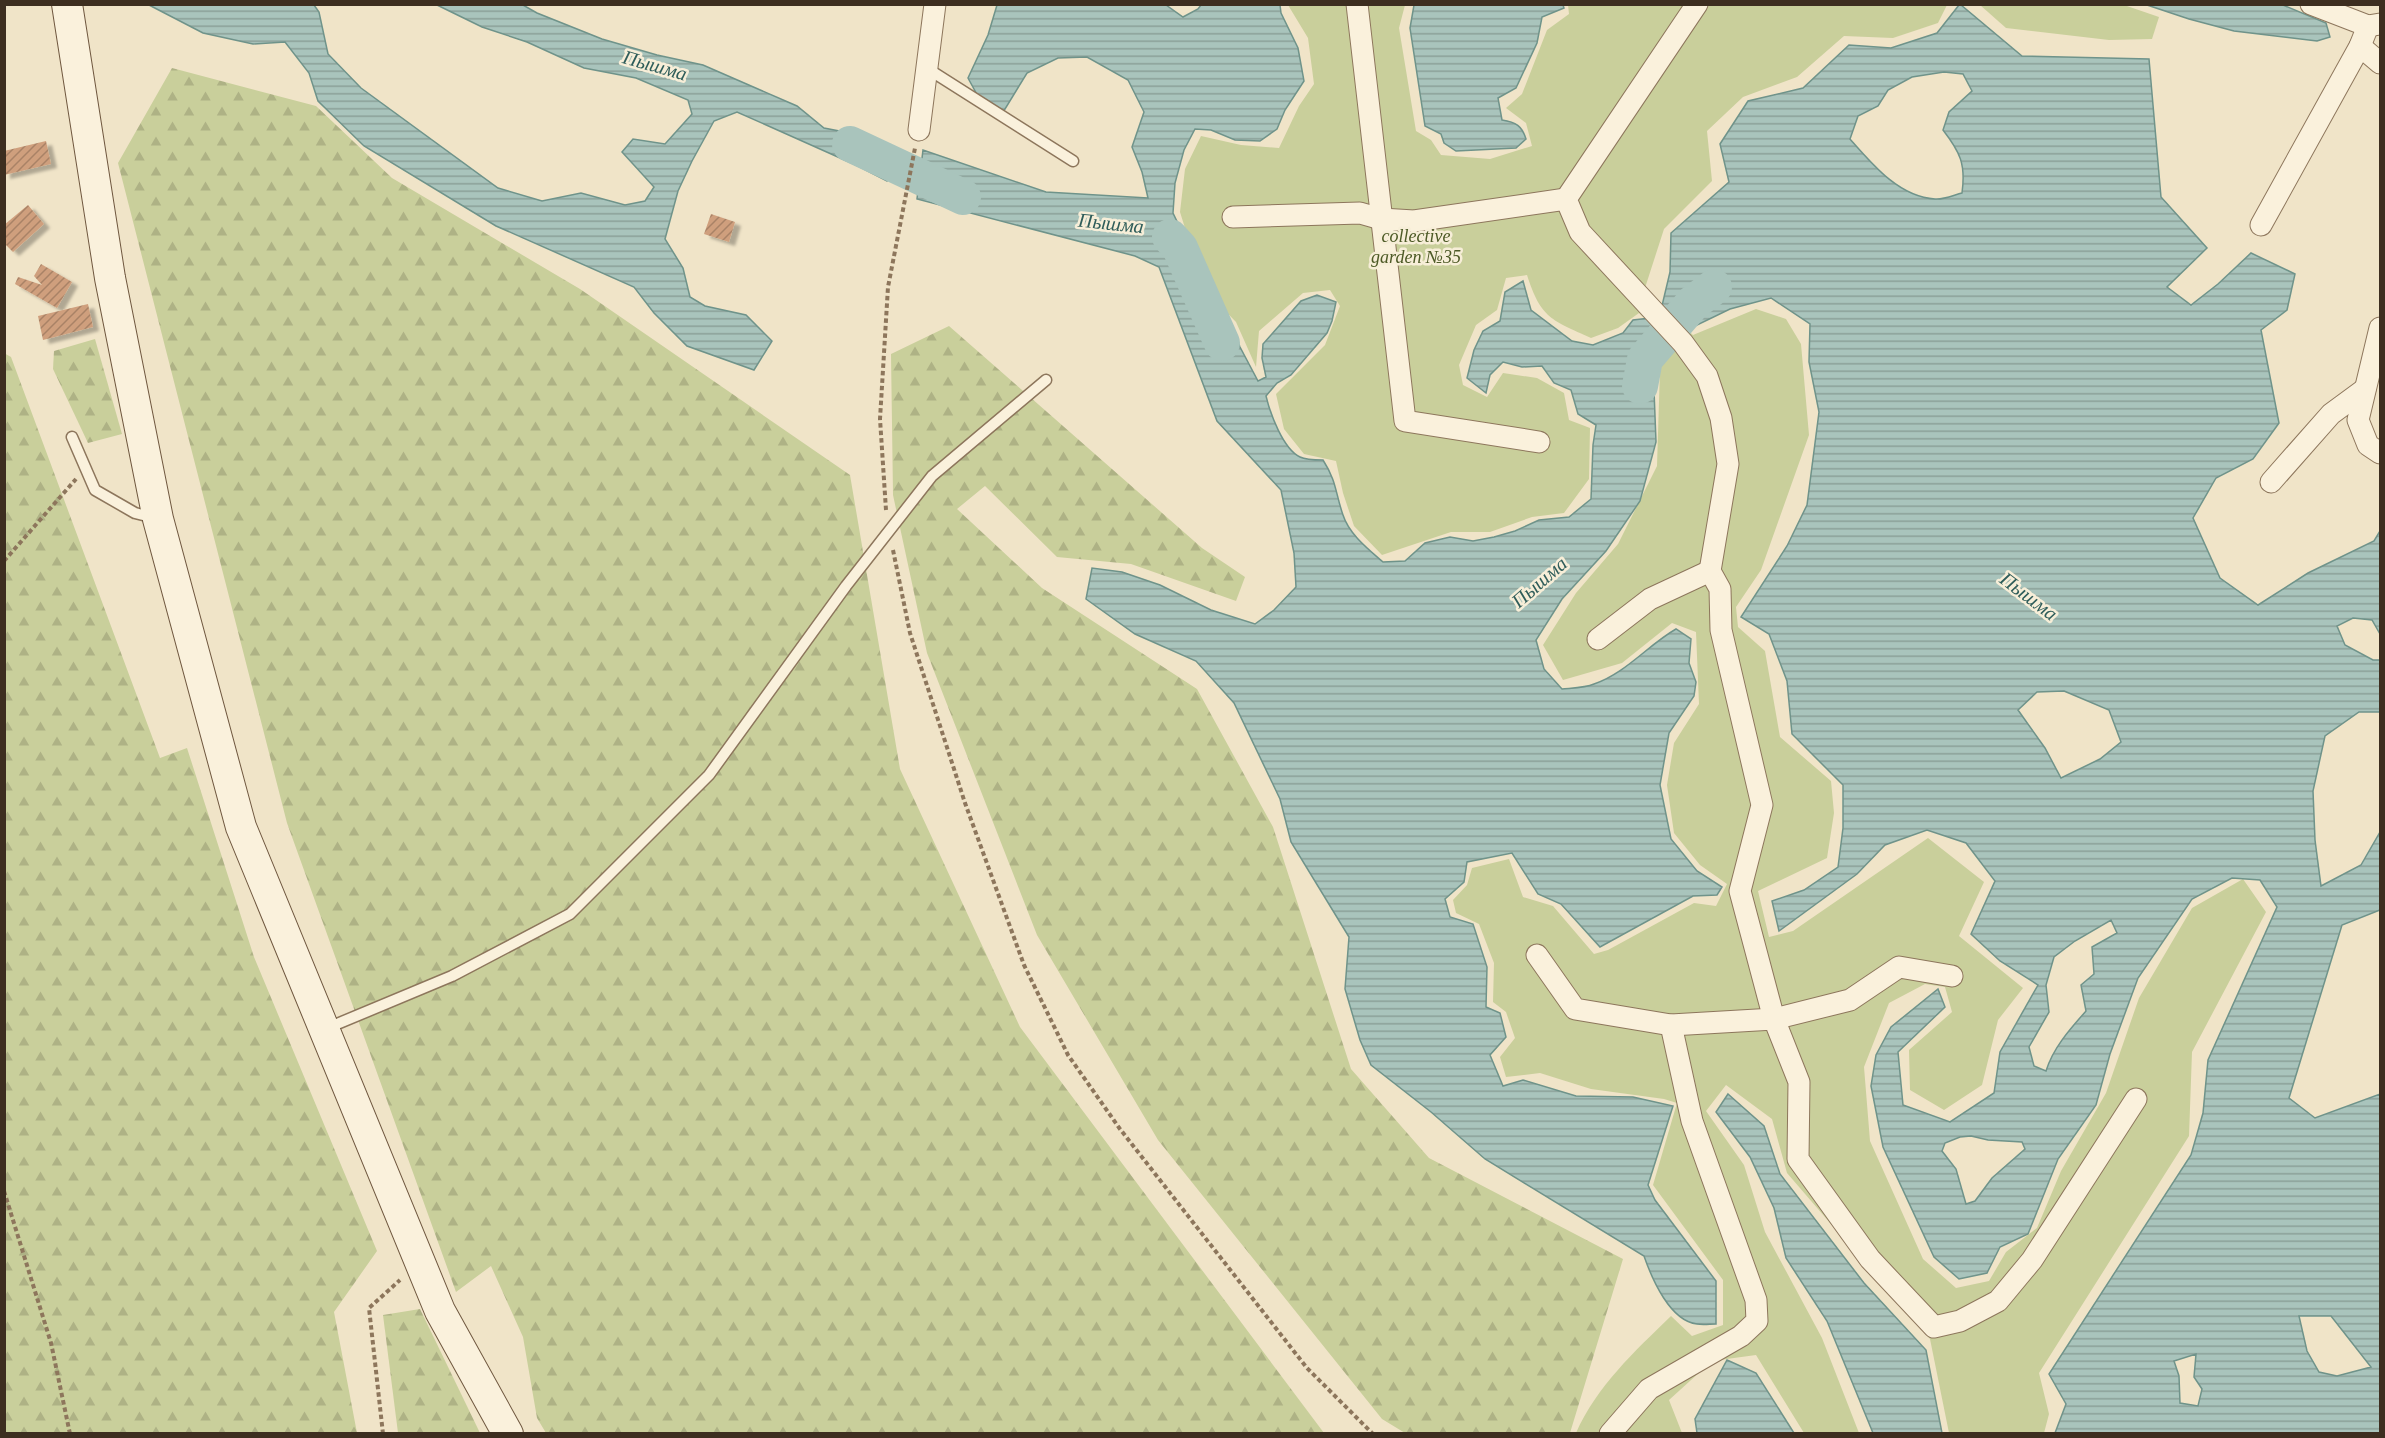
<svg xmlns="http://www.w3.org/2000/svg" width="2385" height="1438" font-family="Georgia,serif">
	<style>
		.forest { fill: url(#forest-firs) }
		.garden { fill: #c9cf9b }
		.water { fill: url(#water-rules); stroke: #6f938a; stroke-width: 1.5; fill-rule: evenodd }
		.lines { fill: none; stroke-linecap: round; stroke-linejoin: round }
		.river { stroke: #a9c4bc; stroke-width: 36 }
		.building { fill: url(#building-hatch); filter: url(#shadow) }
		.lane-casing { stroke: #8d765c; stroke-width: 13 }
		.street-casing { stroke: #8d765c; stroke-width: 23 }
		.secondary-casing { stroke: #6f573f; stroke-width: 32 }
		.path { stroke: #8d765c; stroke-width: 4; stroke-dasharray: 4.5 3; stroke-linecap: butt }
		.lane { stroke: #faf1dc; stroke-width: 10 }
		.street { stroke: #faf1dc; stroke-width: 21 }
		.secondary { stroke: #faf1dc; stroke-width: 30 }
		.labels { text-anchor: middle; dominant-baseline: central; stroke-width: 5; stroke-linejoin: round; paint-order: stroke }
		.park-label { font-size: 18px; font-style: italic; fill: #4d5a26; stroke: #f7eed8 }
		.water-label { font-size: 20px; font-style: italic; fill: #2f5d5a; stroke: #f7eed8 }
	</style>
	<defs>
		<pattern id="forest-firs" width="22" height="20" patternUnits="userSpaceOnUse" patternTransform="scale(1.5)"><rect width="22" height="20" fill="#c9cf9b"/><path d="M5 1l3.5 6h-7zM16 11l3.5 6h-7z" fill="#aeb285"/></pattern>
		<pattern id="water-rules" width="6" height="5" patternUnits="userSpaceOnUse" patternTransform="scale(1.5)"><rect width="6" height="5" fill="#a9c4bc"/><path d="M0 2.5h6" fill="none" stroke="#8ba098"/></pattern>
		<pattern id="building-hatch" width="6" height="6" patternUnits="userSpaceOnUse" patternTransform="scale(1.5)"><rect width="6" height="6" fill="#cf9f7d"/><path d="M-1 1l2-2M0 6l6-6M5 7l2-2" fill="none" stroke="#a98266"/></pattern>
		<filter id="shadow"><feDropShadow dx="6" dy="4" stdDeviation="1.5" flood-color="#0004"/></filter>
	</defs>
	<rect width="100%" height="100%" fill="#f0e4c8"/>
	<!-- forest -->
	<g class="forest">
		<path d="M172,68L316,106L392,178L580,289L850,475L900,769L1020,1027L1324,1433H546L537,1418L523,1337L491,1266L456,1292L287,823L118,163Z"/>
		<path d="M949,326L1202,548L1245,577L1236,601L1131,564L1057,557L985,486L957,509L1042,588L1197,689L1273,827L1351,1069L1429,1158L1623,1259L1570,1433H1405L1382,1419L1158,1140L1037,935L927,653L893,495L891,354Z"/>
		<path d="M95,339L122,434L88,443L53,369L54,351Z"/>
		<path d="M4,353L11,357L160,758L187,748L254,957L377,1251L334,1312L357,1433H5Z"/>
		<path d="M420,1309L480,1433H398L383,1315Z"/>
	</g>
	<!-- garden -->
	<g class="garden">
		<path d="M1288,5H1405L1399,28L1416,131L1431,140L1441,155L1490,159L1532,146L1526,123L1506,108L1522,94L1547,30L1569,14L1568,5H1947L1938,23L1893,38L1844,36L1797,77L1743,97L1707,131L1712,181L1664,229L1644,291L1693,335L1756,309L1786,319L1801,344L1809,435L1761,570L1736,607L1738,627L1765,651L1780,737L1831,781L1834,813L1827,858L1758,891L1769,937L1793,931L1928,838L1984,882L1959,936L2023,988L1998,1020L1982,1085L1944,1110L1910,1090L1909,1050L1952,1012L1945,987L1925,984L1889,1003L1864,1067L1870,1141L1923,1259L1956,1288L1989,1281L2006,1252L2037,1228L2061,1171L2106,1093L2139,998L2192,908L2243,879L2266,912L2192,1052L2189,1136L2039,1373L2049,1414L2044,1433H1949L1930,1339L1787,1173L1772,1119L1726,1085L1706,1111L1744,1165L1765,1232L1822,1338L1859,1433H1804L1756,1355L1712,1361L1669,1400L1682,1433H1576C1597,1386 1634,1352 1671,1316L1692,1336L1723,1325V1280L1653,1185L1677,1103L1664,1099L1591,1089L1540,1073L1506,1077L1500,1057L1515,1038L1506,1012L1493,1002L1494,963L1479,924L1456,913L1453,900L1467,885L1472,868L1509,859L1523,897L1553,906L1594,954L1608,950L1694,903L1716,906L1727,884L1700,865L1674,833L1667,785L1674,743L1699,704L1696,632L1672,623L1622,663L1563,680L1543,645L1576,593L1618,544L1657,466L1660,369L1669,343L1639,313L1618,328L1591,338C1552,320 1541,319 1527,275L1506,278L1497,310L1476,325L1459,365L1463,385L1487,397L1503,373L1537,378L1564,393L1569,420L1590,428L1589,479L1564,513L1532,517L1490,532H1451L1382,555L1354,526L1343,493L1336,461L1304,454L1284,429L1276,394L1325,345L1340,306L1330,290L1303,293L1259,331L1256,367L1236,322L1204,289L1180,212L1185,169L1201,136L1241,145L1279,148L1299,106L1314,84L1308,38Z"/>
		<path d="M1980,5H2124L2159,17L2152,39L2109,40L2006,28Z"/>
	</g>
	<!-- water -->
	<g class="water">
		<path d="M149,5H314L319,12L328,54L361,88L498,188L542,201L581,193L625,205L645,201L654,187L622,152L633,139L665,144L692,114L688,100L636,78L584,68L527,42L482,27L437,5H523L537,13L602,39L657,55L703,65L797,106L824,128L860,135L902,153L887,181L858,166L737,112L714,121L692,161L678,191L665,239L683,268L690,297L705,306L746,315L772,341L754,370L687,346L654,313L634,287L496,226L364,146L318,101L309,73L285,42L253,44L203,33Z"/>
		<path d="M997,5H1166L1183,17L1198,9L1201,5H1280L1281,13L1298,48L1304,81L1285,110L1277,129L1260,141L1235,140L1211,130L1195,129L1184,150L1175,183L1173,213L1183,234L1199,297L1217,310L1232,326L1240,347L1258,381L1266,377L1262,358L1263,344L1301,301L1317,295L1336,302L1332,321L1327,333L1291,375L1277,383L1266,396C1270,413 1283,449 1300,457C1306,460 1317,460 1323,460C1337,482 1335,492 1343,515C1349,534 1368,549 1383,562L1405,561L1425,543L1450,537L1473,541L1494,537L1515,531L1539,520L1569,517L1591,499L1593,445L1596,425L1578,414L1571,390L1554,383L1542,366L1522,367L1503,362L1490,375L1486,393L1467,378L1474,350L1483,331L1500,321L1505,292L1523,281L1531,310L1572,341L1593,345L1623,333L1633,320L1650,318L1662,332L1657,353L1654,390L1656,442L1640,501L1606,551L1562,599L1536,640L1544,669L1562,689C1572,688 1585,688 1594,684C1626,673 1648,645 1676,629L1691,639L1689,663L1696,682L1694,696L1669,733L1660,785L1671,839L1697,871L1722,887L1717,895L1693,896L1600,947L1561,904L1538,894L1512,853L1467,862L1464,882L1445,899L1450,917L1473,924L1487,967L1486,1007L1500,1013L1506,1037L1490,1055L1503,1086L1523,1080L1576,1096L1633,1097L1673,1106L1648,1185L1655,1200L1716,1281V1324C1710,1324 1703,1325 1697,1324C1670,1321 1652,1279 1644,1256L1485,1159L1431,1112L1371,1065L1360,1040L1345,989L1349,937L1291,842L1280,799L1234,703L1196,661L1135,634L1086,599L1092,568L1122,572L1160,585L1211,610L1255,624L1274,610L1296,587L1294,553L1281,490L1217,421L1159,267L1135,256L917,199L923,150L1046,192L1148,198L1142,172L1132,147L1144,112L1128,80L1087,57L1058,58L1027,73L1002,114L980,100L968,78L988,35Z"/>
		<path d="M1414,5H1563L1564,8L1542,17L1537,43L1516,88L1498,98L1502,120C1516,122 1522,126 1526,139L1516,148L1456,151L1444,143L1441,134L1425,126L1410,28Z"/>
		<path d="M1959,5H1961L2022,56L2149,59L2161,197L2207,248L2167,287L2191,305L2218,284L2251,253L2295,274L2287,310L2261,330L2279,423L2253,459L2216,478L2193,518L2220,578L2258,605L2308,573L2374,541L2380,531V634L2372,620L2353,618L2337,626L2345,645L2373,660H2380V712H2359L2325,736L2313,791L2315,840L2321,886L2361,865L2380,832V910L2342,925L2289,1098L2315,1118L2380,1094V1433H2055L2066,1404L2049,1374L2191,1155L2203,1113L2208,1060L2277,907L2260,880L2232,878L2192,899L2138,978L2110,1054L2096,1105L2058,1159L2028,1234L2000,1247L1987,1273L1959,1279L1934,1257L1883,1147L1871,1086L1876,1055L1891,1027L1938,989L1945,1007L1898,1052L1903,1105L1950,1122L1994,1093L2000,1052L2038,985L2000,961L1971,934L1995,881L1966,843L1927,830L1885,845L1857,874L1779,931L1772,901L1804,890L1838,867L1843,828V785L1792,734L1787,681L1769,634L1741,617L1787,546L1807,505L1819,412L1809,362L1810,324L1771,298L1730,309L1689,329L1661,310L1670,272L1671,233L1729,182L1720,144L1748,101L1803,88L1849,45L1891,48L1937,33ZM1944,72L1963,74L1972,91L1949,112L1943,130C1960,152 1966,164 1962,193C1954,195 1943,200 1935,199C1899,197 1872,164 1850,139L1858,116L1878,106L1888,90L1912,77ZM2064,691L2109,710L2121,742L2100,759L2061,778L2045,748L2018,710L2037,692ZM2111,920L2117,933L2092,947L2094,974L2081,985L2086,1011C2070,1029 2053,1048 2046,1071L2034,1066L2029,1047L2049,1012L2046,985L2054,957L2075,941ZM1971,1136L1988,1140L2022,1142L2025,1149L1992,1178L1975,1201L1966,1204L1956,1169L1942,1151L1945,1143L1960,1137ZM2299,1316H2331L2371,1367L2337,1376L2319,1372L2307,1351ZM2196,1354L2194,1377L2202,1389L2198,1406L2180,1403L2179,1376L2174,1361Z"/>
		<path d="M2147,5H2283L2326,23L2330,37L2317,41L2234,31L2189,19Z"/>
		<path d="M1728,1094L1764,1126L1780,1174L1864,1283L1926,1350L1942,1433H1873L1827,1321L1786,1258L1774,1208L1750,1157L1716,1112Z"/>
		<path d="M1727,1360L1756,1373L1794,1433H1697L1695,1419Z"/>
	</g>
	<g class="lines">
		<!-- river -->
		<g class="river">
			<path d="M850,144L963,197"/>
			<path d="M1170,237L1180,248L1222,343"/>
			<path d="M1640,386L1645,359L1693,303L1714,287"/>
		</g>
	</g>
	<!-- building -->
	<g class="building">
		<path d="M46,141L51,164L4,175V151Z"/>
		<path d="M28,205L44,224L13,252L4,243V225Z"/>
		<path d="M711,214L735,222L729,242L704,234Z"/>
		<path d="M41,264L72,282L57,308L15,284L18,277L42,285L34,276Z"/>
		<path d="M88,304L93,327L43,340L38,316Z"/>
	</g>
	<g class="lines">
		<!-- lane casing -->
		<g class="lane-casing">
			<g id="lane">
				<path d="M928,69L1073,161"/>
				<path d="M72,437L95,490L135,513L155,518"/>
				<path d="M325,1029L452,976L570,914L709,775L846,586L932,476L1046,380"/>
			</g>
		</g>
		<!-- street casing -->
		<g class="street-casing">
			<g id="street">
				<path d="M1357,4L1405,421L1539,442"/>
				<path d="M1697,4L1566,199L1580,232L1683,343L1707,376L1721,418L1728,464L1710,571L1720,589L1721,630L1762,805L1740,891L1774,1019L1799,1082L1798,1159L1870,1259L1934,1327L1960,1321L1998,1301L2032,1260L2136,1099"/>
				<path d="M2311,4L2368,26L2380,24"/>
				<path d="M2360,46L2380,63"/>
				<path d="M919,130L935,4"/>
				<path d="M1233,217L1360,213L1381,219L1414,221L1566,199"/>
				<path d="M2261,225L2360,46L2368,26"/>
				<path d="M2380,328L2358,420L2368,445L2380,453"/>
				<path d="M2271,482L2331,414L2365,389"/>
				<path d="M1598,639L1650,599L1710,571"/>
				<path d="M1537,955L1575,1009L1671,1025L1774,1019L1850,1000L1899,967L1952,976"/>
				<path d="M1610,1434L1649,1389L1741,1336L1757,1321L1756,1300L1692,1121L1671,1025"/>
			</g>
		</g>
		<!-- secondary casing -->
		<g class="secondary-casing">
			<path id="secondary" d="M67,4L110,278L158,519L241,827L440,1311L508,1434"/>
		</g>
		<!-- path -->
		<g class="path">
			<path d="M886,510L880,419L888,287L915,148"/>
			<path d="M893,550L910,633L965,803L1024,965L1068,1055L1120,1129L1307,1368L1373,1434"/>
			<path d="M4,561L76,479"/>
			<path d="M4,1191L51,1343L70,1434"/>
			<path d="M383,1434L369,1308L400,1280"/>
		</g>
		<!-- lane -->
		<use href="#lane" class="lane"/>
		<!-- street -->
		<use href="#street" class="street"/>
		<!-- secondary -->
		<use href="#secondary" class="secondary"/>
	</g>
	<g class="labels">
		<!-- park labels -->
		<g class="park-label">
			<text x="1416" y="236">collective<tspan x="1416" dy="21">garden №35</tspan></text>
		</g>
		<!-- water labels -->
		<g class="water-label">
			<text transform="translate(655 65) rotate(16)">Пышма</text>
			<text transform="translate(1111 223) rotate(6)">Пышма</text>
			<text transform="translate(1539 582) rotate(-41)">Пышма</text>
			<text transform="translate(2029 596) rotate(37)">Пышма</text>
		</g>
	</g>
	<!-- border -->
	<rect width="2385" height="1438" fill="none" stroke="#3d2e20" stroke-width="12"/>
</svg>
